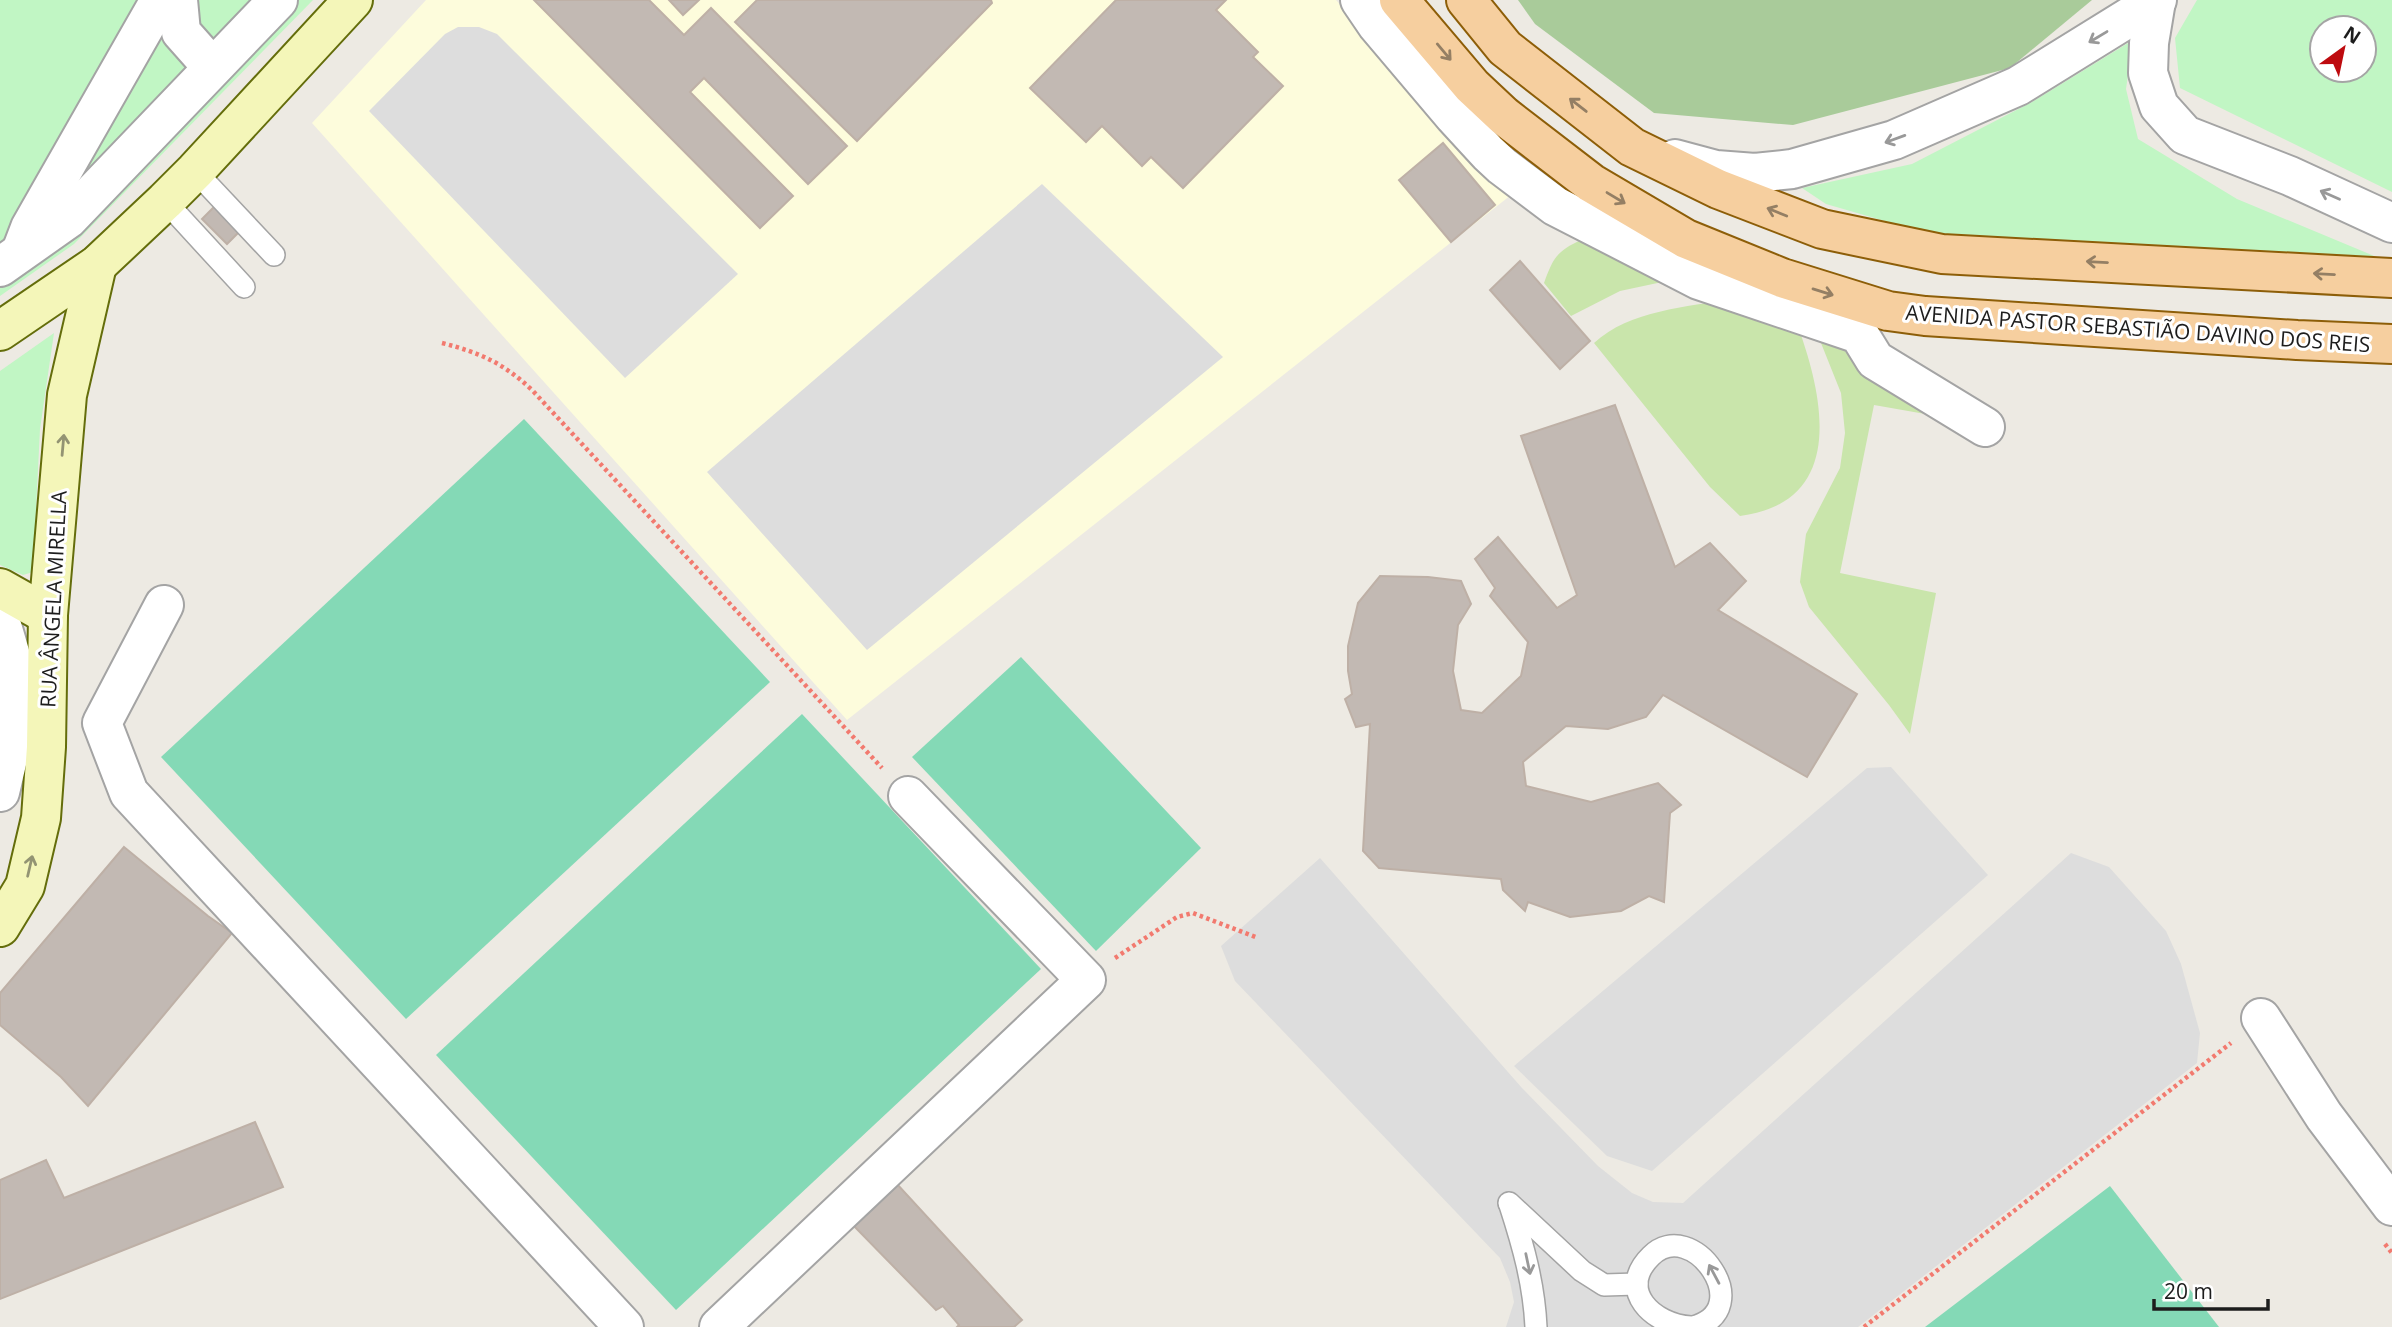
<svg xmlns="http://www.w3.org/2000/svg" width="2392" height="1327" font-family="'Open Sans',sans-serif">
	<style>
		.education { fill: #fdfcdc }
		.grass { fill: #c9e5ab }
		.forest { fill: #a9cb9a }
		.park { fill: #c1f6c4; fill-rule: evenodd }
		.pitch { fill: #84d9b6 }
		.parking { fill: #ddd }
		.building { fill: #c2b9b3; stroke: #beb0a6; stroke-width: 2 }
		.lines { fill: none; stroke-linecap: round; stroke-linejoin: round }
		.lane-casing { stroke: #a4a4a4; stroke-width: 24 }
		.street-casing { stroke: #a4a4a4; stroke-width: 42 }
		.secondary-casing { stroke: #646d0b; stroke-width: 42 }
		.primary-casing { stroke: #8d5e08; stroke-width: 42 }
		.path { stroke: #f27a6f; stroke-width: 4.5; stroke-dasharray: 3.5 3.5; stroke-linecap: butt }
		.lane { stroke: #fff; stroke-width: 21 }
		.street { stroke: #fff; stroke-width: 38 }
		.secondary { stroke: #f4f6b9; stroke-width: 38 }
		.primary { stroke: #f6cf9f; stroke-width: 38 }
		.oneway { stroke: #999 }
		.oneway2 { stroke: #947f64 }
		.oneway3 { stroke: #939473 }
		.labels { text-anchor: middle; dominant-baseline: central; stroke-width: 6; stroke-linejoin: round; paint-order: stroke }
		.street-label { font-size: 21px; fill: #1d1d1d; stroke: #fff }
	</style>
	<rect width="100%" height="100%" fill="#edeae3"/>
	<!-- education -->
	<path class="education" d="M426,0H1336L1511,195L847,720L312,123Z"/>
	<!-- grass -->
	<g class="grass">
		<path d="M1581,240L1681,278L1620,291L1571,316L1544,283C1553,258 1557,251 1581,240Z"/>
		<path d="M1733,299L1797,324C1824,397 1847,502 1740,516L1710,487L1594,343C1630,310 1687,307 1733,299Z"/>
		<path d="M1815,328L1965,421L1874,405L1840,573L1936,593L1910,734L1889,705L1809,607L1800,582L1806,534L1840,468L1845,433L1841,393Z"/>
	</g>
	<!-- forest -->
	<path class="forest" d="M1518,0H2092L2010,68L1793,125L1654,113L1535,24Z"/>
	<!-- park -->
	<g class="park">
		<path d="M0,0H313L74,244L0,296Z"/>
		<path d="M2197,0H2392V192L2180,88L2175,38ZM2322,28H2364V70H2322Z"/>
		<path d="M2133,40L2126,89L2138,139L2237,199L2379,258L1947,239L1826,204L1802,188L1912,164L2032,102Z"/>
		<path d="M54,333L40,429L33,572L23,575L0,565V371Z"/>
	</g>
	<!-- pitch -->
	<g class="pitch">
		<path d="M524,419L770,682L406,1019L161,757Z"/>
		<path d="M1021,657L1201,848L1096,951L912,757Z"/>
		<path d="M802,714L1041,969L676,1310L436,1055Z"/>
		<path d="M2110,1186L2219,1327H1925Z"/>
	</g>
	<!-- parking -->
	<g class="parking">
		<path d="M458,27H479L497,34L738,274L625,378L369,111L445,34Z"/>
		<path d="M1042,184L1223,357L867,650L707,472Z"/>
		<path d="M1891,767L1988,875L1652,1171L1607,1156L1514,1066L1867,768Z"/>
		<path d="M2071,853L2109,867L2166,931L2181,964L2200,1033L2197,1063L1858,1327H1506L1514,1302L1510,1282L1500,1258L1235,981L1221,946L1320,858L1522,1088L1598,1166L1632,1193L1653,1202L1683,1203Z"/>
	</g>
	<!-- building -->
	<g class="building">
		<path d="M534,0H649L684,35L711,8L847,146L808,184L704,78L690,92L793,196L760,228Z"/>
		<path d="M669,0H699L683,15Z"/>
		<path d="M757,0H991L992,3L857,141L735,22Z"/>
		<path d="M1116,0H1226L1216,10L1258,52L1253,57L1283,86L1183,188L1151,157L1142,166L1102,126L1086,142L1030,88Z"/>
		<path d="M1443,143L1495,205L1451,242L1399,180Z"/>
		<path d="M215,206L241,230L227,244L202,219Z"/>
		<path d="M1520,261L1590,341L1560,369L1490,290Z"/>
		<path d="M1615,405L1675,567L1710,543L1746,581L1718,610L1857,694L1807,777L1663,695L1646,717L1608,729L1566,726L1523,762L1526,786L1591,802L1658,783L1681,805L1670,813L1664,902L1649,896L1621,911L1570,917L1528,902L1525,911L1503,890L1501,879L1379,868L1363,851L1370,724L1356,727L1345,699L1352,694L1348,671V646L1358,603L1380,576L1428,577L1461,581L1471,604L1458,625L1453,671L1461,710L1482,713L1521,676L1528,642L1490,596L1495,588L1475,559L1498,537L1557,608L1577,595L1521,436Z"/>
		<path d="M124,847L208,916L232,933L88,1106L61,1077L0,1025V993Z"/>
		<path d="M255,1122L283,1187L0,1299V1180L46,1160L64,1198Z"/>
		<path d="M896,1183L1022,1320L1014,1327H957L959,1325L943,1306L936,1310L851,1223Z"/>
	</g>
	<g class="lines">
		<!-- lane casing -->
		<g class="lane-casing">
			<g id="lane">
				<path d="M195,171L274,255"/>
				<path d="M165,201L244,287"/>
				<path d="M1509,1203L1582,1271L1604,1285L1637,1284"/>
				<path d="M1510,1205C1523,1245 1534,1284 1536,1327"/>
				<path d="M1691,1327C1653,1325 1616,1290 1651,1256C1692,1215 1759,1310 1693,1327"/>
			</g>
		</g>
		<!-- street casing -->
		<g class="street-casing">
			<g id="street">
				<path d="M178,0L181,32L212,67"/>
				<path d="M1360,0L1377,25L1454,116L1488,153L1502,166L1555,206L1699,280L1859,334L1875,360L1985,427"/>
				<path d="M2156,1L2149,43L2148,73L2159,106L2185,135L2290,176L2392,223"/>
				<path d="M1675,159L1716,170L1755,173L1792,169L1894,140L2018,86L2157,0"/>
				<path d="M22,249L30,228L160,0"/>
				<path d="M0,267L68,219L278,0"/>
				<path d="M164,605L102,723L129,793L624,1327"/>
				<path d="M0,619L16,673L17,721L0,792"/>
				<path d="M2261,1018L2324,1116L2392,1206"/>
				<path d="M719,1327L1086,980L908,796"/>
			</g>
		</g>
		<!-- secondary casing -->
		<g class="secondary-casing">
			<g id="secondary">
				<path d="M0,331L97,265L165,201L195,171L353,0"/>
				<path d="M0,588L48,615"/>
				<path d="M0,927L25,886L41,818L46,747L48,615L67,395L97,265"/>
			</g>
		</g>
		<!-- primary casing -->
		<g class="primary-casing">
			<g id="primary">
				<path d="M1399,0L1472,86L1504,116L1591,183L1686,239L1782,278L1888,311L1925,316L2297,340L2392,344"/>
				<path d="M1466,0L1505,48L1632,147L1718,189L1822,229L1942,254L2392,278"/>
			</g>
		</g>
		<!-- path -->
		<g class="path">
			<path d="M442,343C481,353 503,363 532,390L882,768"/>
			<path d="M1115,958L1177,917L1193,913L1258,938"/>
			<path d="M2385,1244L2392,1253"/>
			<path d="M1864,1327L2231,1043"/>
		</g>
		<!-- lane -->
		<use href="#lane" class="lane"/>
		<!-- street -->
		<use href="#street" class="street"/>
		<!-- secondary -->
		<use href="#secondary" class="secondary"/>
		<!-- primary -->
		<use href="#primary" class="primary"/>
	</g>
	<!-- one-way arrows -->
	<defs><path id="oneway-shaft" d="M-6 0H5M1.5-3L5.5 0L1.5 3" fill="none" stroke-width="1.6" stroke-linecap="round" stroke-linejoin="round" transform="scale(1.75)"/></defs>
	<g class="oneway">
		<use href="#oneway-shaft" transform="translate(2098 37) rotate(149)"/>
		<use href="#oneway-shaft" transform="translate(1895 139) rotate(160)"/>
		<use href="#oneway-shaft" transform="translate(2330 195) rotate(-156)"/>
		<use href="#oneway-shaft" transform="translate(1528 1264) rotate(78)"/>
		<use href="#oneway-shaft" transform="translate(1714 1274) rotate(-118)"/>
	</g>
	<g class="oneway2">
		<use href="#oneway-shaft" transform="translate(1444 52) rotate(50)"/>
		<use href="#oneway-shaft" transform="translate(1578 105) rotate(-142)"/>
		<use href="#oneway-shaft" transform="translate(1616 198) rotate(31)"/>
		<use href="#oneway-shaft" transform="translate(1777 212) rotate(-158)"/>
		<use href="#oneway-shaft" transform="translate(2097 262) rotate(-177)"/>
		<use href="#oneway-shaft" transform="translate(2324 274) rotate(-177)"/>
		<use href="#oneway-shaft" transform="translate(1823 292) rotate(17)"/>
	</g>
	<g class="oneway3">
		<use href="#oneway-shaft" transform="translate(63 445) rotate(-85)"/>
		<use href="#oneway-shaft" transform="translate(30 866) rotate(-77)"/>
	</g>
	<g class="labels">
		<!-- street labels -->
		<g class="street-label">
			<text transform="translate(2138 328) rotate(4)">AVENIDA PASTOR SEBASTIÃO DAVINO DOS REIS</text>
			<text transform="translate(53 599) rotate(-87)">RUA ÂNGELA MIRELLA</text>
		</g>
	</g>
	<!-- north arrow -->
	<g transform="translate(2343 49) rotate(33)"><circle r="33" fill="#ffffff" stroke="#a5a5a5" stroke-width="2"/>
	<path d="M0-5L12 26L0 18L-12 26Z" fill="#be0b0f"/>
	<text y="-10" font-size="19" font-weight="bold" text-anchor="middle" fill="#1d1d1d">N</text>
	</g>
	<!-- scale -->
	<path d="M2154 1299v10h114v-10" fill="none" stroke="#1d1d1d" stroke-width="3.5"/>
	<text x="2164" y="1299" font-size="21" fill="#1d1d1d" stroke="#ffffff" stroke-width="5" paint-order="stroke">20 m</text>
</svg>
